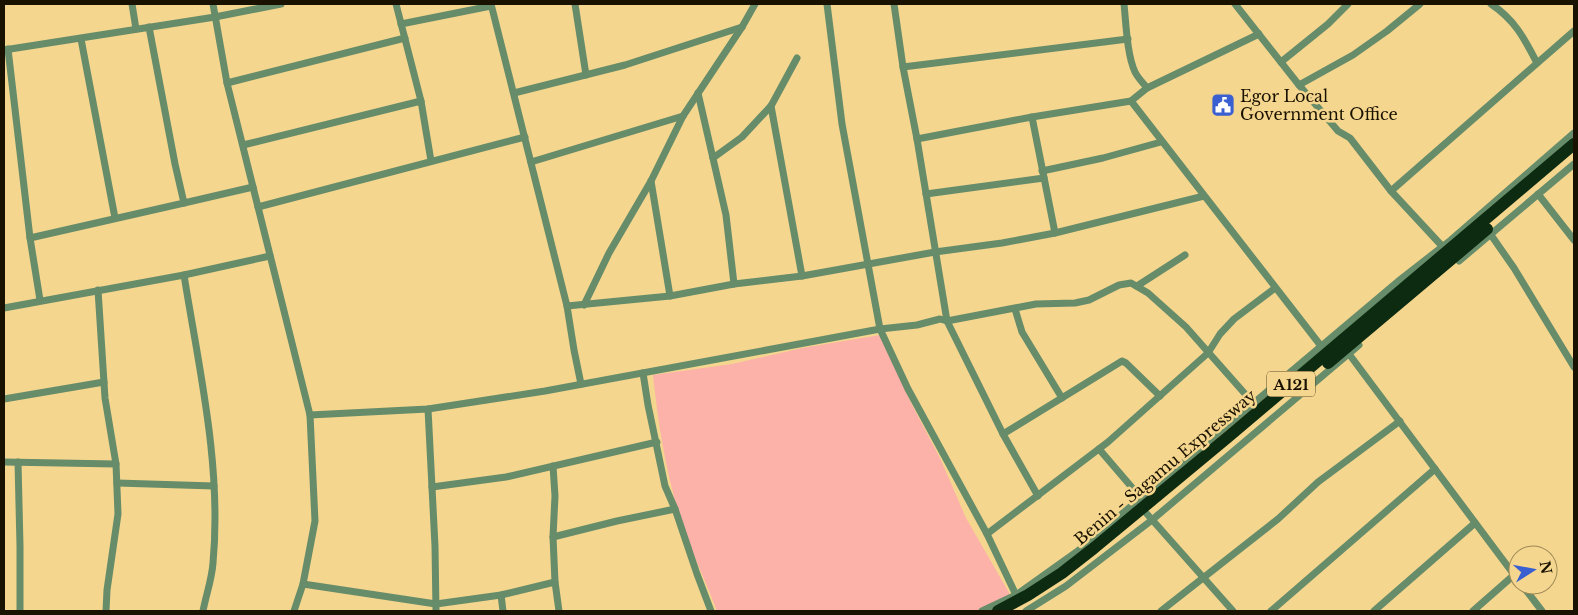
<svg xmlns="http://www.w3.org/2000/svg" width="1578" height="615" font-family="'Libre Baskerville',serif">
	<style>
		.green { fill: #fcb1a9 }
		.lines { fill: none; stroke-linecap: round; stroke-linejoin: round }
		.street { stroke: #678c6a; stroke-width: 7 }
		.highway { stroke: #0d2b11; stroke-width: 12 }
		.labels { text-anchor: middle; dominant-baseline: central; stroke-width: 5; stroke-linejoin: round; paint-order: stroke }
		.shield { fill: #f5d68f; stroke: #5c4d2b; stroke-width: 1 }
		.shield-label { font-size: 15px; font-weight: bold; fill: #1a1200 }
		.poi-label { font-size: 16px; fill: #1a1200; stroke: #f5d68f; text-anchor: start }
		.street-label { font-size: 16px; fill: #1a1200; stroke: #f5d68f }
	</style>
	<rect width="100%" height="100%" fill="#f5d68f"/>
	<!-- green -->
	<path class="green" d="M880,335L910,401L940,458L966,518L1012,598L989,611H717C708,587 697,564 688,540C668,487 659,431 653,375L732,364L802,348Z"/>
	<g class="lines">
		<!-- street -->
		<g class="street">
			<path d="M132,4L136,29"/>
			<path d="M213,4L227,83L310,415L315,521L303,584L294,611"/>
			<path d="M396,4L421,101L431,161"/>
			<path d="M491,4L567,306L574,350L581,384"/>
			<path d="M575,4L586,75"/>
			<path d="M827,4L842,124L880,329L908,389L987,534L1016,595"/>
			<path d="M894,4L903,67L917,139L1032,117L1131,101L1147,88L1259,34"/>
			<path d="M1124,4C1126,23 1127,55 1135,72C1138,78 1143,83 1147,88"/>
			<path d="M1235,4L1299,85L1338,131L1350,138L1391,191L1442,246"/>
			<path d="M1491,4C1515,20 1524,38 1537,63"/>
			<path d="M401,24L491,6"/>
			<path d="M81,39L115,218"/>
			<path d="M8,49L30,238L40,300"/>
			<path d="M4,50L215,17L281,4"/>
			<path d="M1281,62L1328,24L1348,4"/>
			<path d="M903,67L1128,39"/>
			<path d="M227,83L405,38"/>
			<path d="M1299,85L1353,55L1387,31L1420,4"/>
			<path d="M514,93L625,65L742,27"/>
			<path d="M698,93L726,215L734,284"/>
			<path d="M1131,101L1321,346"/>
			<path d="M771,106L802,276"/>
			<path d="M1032,117L1055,233"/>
			<path d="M917,139L947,321L1003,434L1038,496"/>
			<path d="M243,145L421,101"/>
			<path d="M713,158L742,137L771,106L797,58"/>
			<path d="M531,162L683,116"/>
			<path d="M1042,171L1103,158L1161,142"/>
			<path d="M651,181L670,296"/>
			<path d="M1391,191L1574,31"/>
			<path d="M926,194L1044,178"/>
			<path d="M1538,194L1574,240"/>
			<path d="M184,203L253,187"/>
			<path d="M258,207L525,137"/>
			<path d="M1491,235L1514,268L1574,367"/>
			<path d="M30,238L184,203L175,164L149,27"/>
			<path d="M1459,261L1574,164"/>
			<path d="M184,275C199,369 222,466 213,563C212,579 206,595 203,611"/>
			<path d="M1137,286L1185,255"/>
			<path d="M98,290L105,398L116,464L118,514L107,590L106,611"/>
			<path d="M584,305L609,253L651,181L683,116L742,27L755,4"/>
			<path d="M567,306L670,296L734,284L802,276L935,252L1002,243L1055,233L1204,196"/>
			<path d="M4,308L184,275L270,256"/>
			<path d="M1015,309L1022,332L1062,398"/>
			<path d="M1349,354L1518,580"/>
			<path d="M643,373L648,405L665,486L675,509L697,574L711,611"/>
			<path d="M4,399L104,382"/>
			<path d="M428,409L435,546L436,611"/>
			<path d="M310,415L428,409L545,391L880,329L917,325L940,319L947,321L1036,304L1075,303L1089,300L1119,285L1131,283L1148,293L1186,327L1254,404"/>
			<path d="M1003,434L1122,361L1126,363L1160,396"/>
			<path d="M1099,449L1141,498"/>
			<path d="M4,462L116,464"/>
			<path d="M18,462L20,546V611"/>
			<path d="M553,466L555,496L553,537L555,582L559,611"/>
			<path d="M117,483L214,486"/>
			<path d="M432,487L506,477L657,442"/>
			<path d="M1147,514L1233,611"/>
			<path d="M987,534L1108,442L1208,353L1220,334L1234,319L1275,288"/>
			<path d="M553,537L617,521L675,509"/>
			<path d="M303,584L436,604L501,595L555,582"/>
			<path d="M1522,585L1542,611"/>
			<path d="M501,595L503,611"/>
			<path d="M982,611L1016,595L1079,550L1401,279L1451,240L1574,133"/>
			<path d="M1026,611L1066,586L1152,520L1359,345"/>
			<path d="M1161,611L1278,519L1318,482L1400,421"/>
			<path d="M1271,611L1435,469"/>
			<path d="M1374,611L1475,523"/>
			<path d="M1473,611L1514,575"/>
		</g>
		<!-- highway -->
		<g class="highway">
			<path d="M1328,363L1487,229"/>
			<path d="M998,611L1028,595L1062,573L1094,548L1228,437L1574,144"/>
		</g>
	</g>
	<!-- icons -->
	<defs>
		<g id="civic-square" transform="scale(1.25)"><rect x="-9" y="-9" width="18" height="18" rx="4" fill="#395fd0" stroke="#f5d68f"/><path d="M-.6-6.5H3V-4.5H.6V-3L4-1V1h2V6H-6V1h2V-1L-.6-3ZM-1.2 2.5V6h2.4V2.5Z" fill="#fff"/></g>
	</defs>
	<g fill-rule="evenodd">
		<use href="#civic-square" x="1223" y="105"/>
	</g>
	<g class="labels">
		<!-- shield labels -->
		<rect class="shield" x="1267" y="371.5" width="48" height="25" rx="4"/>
		<g class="shield-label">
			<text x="1291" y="384">A121</text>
		</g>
		<!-- poi labels -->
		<g class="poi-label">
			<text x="1240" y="96">Egor Local<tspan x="1240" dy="18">Government Office</tspan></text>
		</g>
		<!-- street labels -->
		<g class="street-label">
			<text transform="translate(1165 467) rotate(-40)">Benin - Sagamu Expressway</text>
		</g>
	</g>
	<!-- border -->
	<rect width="1578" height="615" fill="none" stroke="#1a1200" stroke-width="10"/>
	<!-- north arrow -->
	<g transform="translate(1533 570) rotate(79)"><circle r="24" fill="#f5d68f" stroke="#9d8856"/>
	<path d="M0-4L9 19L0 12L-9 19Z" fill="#395fd0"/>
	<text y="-8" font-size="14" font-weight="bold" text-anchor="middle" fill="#1a1200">N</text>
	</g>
</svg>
